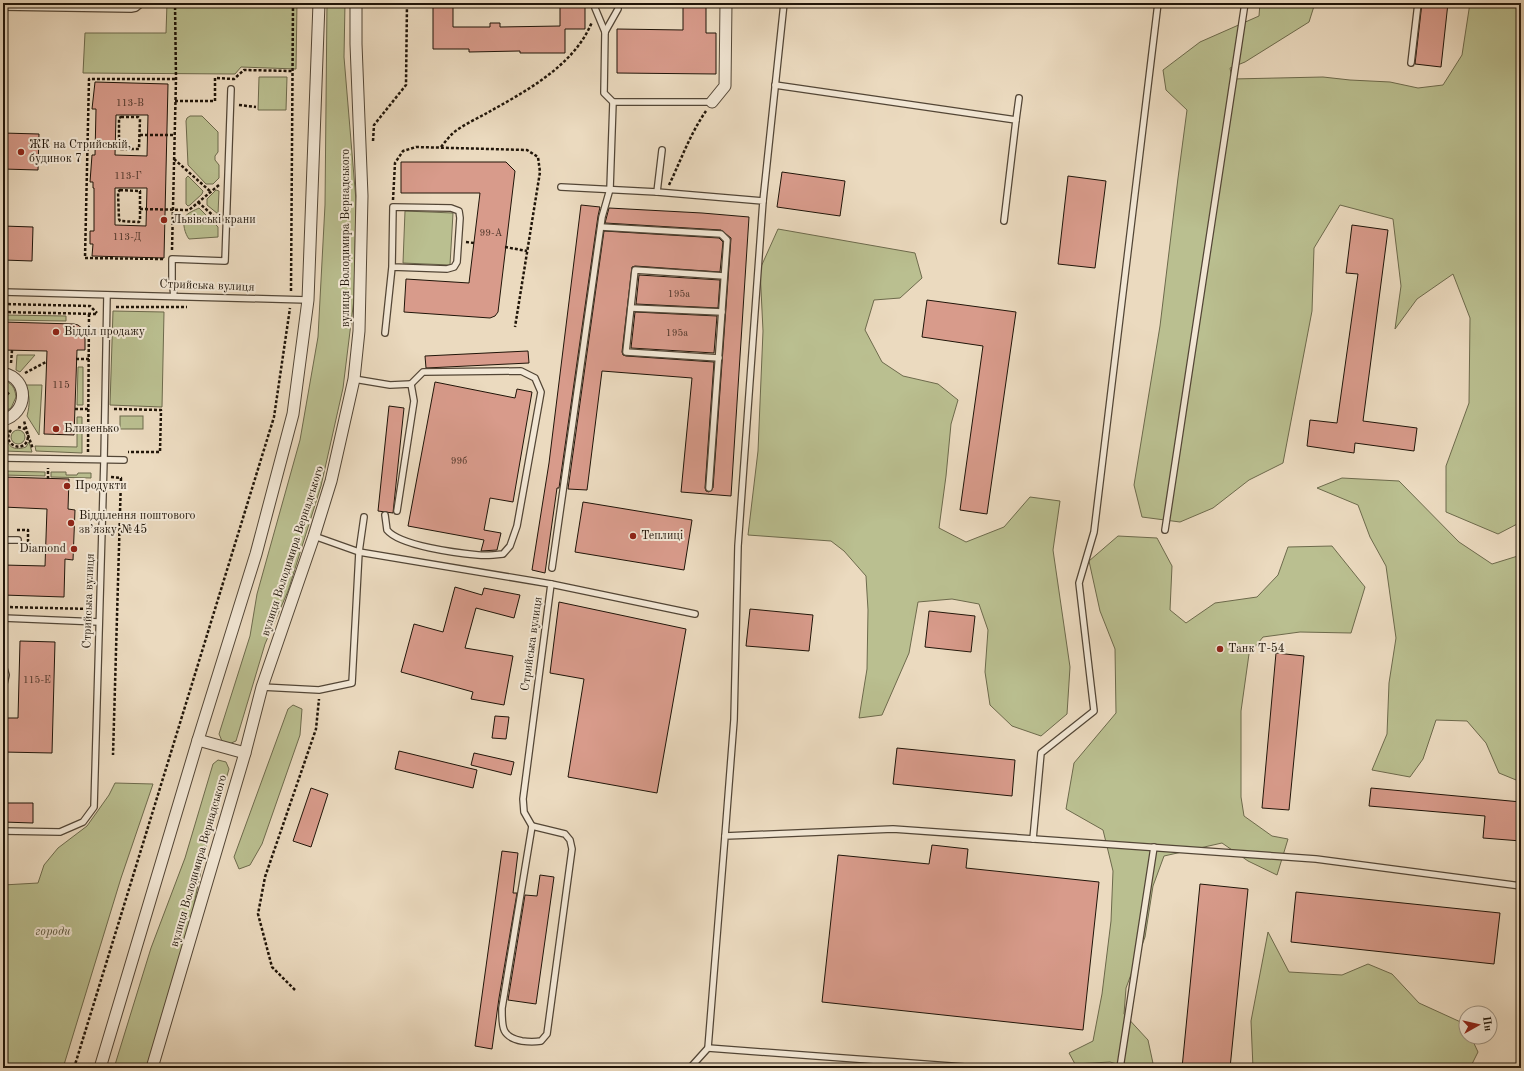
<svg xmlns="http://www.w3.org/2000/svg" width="1524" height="1071" font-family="'Old Standard TT',serif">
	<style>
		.green { fill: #babf90; stroke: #6d6a4c }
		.building { fill: #d89b8b; stroke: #201509; fill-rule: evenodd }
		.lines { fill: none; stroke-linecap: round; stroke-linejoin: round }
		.lane-casing { stroke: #534636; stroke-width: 8 }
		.street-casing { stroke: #534636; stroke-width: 13 }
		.path { stroke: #201509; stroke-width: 2.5; stroke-dasharray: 3 2; stroke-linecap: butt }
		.lane { stroke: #f2e7d5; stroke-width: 5.5 }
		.street { stroke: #f2e7d5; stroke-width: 11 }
		.poi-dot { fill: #8f2418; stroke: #f2e7d5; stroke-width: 1.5 }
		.labels { text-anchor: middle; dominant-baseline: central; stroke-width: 4; stroke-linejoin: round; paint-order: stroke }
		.number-label { font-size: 10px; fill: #4e362a }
		.poi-label { font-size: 12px; fill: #201509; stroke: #f2e7d5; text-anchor: start }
		.street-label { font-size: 12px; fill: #201509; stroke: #f2e7d5 }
		.park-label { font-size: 12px; font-style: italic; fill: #565038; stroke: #f2e7d5 }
	</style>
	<rect width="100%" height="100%" fill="#ebdabf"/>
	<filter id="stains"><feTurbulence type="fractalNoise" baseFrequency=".005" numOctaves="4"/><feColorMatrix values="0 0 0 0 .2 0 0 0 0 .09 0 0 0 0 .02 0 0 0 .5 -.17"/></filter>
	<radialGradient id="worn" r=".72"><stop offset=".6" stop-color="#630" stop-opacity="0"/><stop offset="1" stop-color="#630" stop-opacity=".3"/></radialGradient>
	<!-- green -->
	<g class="green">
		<path d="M167,3H297L296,69L241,67L235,74L83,73L85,33H166Z"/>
		<path d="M327,3H345L344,57L356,201L354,299L343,388L321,486L288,591L265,644L236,741L229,744L222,741L219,734L250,636L257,594L300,440L318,337L325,205Z"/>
		<path d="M1260,3H1315L1309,22L1245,62L1230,68L1232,79L1323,77L1350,80L1390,82L1418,88L1443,85L1462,55L1470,3H1521V522L1498,534L1446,512V466L1469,403L1470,318L1453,274L1417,299L1395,329L1401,286L1393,219L1340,205L1314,248L1312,311L1283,463L1249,480L1213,508L1180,522L1142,517L1134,485L1160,326L1178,178L1187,110L1166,90L1163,70L1200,42L1259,16Z"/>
		<path d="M259,77H287L286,110H258Z"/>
		<path d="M190,116H202L218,132V152L215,156V160L219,165V178L213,184H206L188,165L186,121L187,118Z"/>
		<path d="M188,176L203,191L202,194L190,205L188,206L186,204V178Z"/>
		<path d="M216,190L219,191L218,214L207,205V199Z"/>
		<path d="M199,208L218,227V237L189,239C185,234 182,223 185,217C187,213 195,210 199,208Z"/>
		<path d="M405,211L453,213L450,265L403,263Z"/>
		<path d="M778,229L915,253L922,278L900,298L874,300L865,330L882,362L903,376L938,384L958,400L951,424L946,476L939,528L966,542L1004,527L1030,497L1060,501L1053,550L1070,667L1067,714L1041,736L1012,726L990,705L985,672L988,630L979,604L952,599L918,602L909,653L882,715L859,718L867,669L868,610L866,576L844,551L831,541L748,535L758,451L763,331L760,269Z"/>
		<path d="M113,311L164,312L162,407L110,405Z"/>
		<path d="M3,315L66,316V321L3,320Z"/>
		<path d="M17,355H35L20,372L16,370Z"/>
		<path d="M78,367H83V405H77Z"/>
		<path d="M3,380C12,383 15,388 16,397L11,408L3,412Z"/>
		<path d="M26,385H42L39,435L27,416C30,404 30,397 26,385Z"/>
		<rect x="120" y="416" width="23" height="13"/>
		<path d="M77,417H82V453L36,451L35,446L77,447Z"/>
		<path d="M9,430C4,444 11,452 26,447L29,442L32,452L4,451L3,432Z"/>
		<circle cx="18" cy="437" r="7"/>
		<path d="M3,471L45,472V476L3,475Z"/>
		<path d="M51,472H66V475H77L78,473H91V478L51,477Z"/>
		<path d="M1342,478L1399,481L1459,542L1492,564L1521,555V782L1499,773L1486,743L1467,721L1436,720L1423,759L1410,777L1372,770L1387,734L1389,683L1396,638L1386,566L1370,537L1358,505L1317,488Z"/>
		<path d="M1118,536L1157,538L1172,566L1170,610L1186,623L1215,603L1257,597L1278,575L1288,547L1332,546L1365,587L1351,633L1300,632L1263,637L1249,654L1241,711V797L1244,816L1272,836L1288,839L1277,875L1248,861L1222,843L1164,856L1153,886L1145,937L1126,988L1124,1014L1148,1040L1154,1068H1131L1110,1062L1075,1064L1069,1053L1093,1041L1102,994L1111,921L1113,871L1103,830L1066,809L1074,763L1116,713L1115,649L1100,611L1089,561Z"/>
		<path d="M293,705L302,709L300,735L262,844L250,865L239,869L234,857L288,709Z"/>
		<path d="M218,760L226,762L229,769L206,847L188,933L147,1068H114L151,948L185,858L213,764Z"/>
		<path d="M115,783L153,784L121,878L63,1068H3V885L38,883L44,865L58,848L87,826L109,795Z"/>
		<path d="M1268,932L1289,972L1342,975L1368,964L1392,974L1419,1003L1465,1024L1466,1037H1471L1478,1052L1470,1068H1253L1251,1021Z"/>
	</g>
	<!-- building -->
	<g class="building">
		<path d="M433,3H453V27H490V23H500V27L560,26V3H585V29H565V53H520V51L469,52V49H433Z"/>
		<path d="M683,3H706V33H716V74L617,73V29L683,30Z"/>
		<path d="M1422,3H1448L1441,67L1415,64Z"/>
		<path d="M95,82L168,84L164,258L92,256L93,244H90V231H94V188H93V182H90L92,155H95L96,109H92ZM116,115H148L147,156L115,155ZM115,188H147L146,226L115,225Z"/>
		<path d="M3,133L39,134L38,170L3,169Z"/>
		<path d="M401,162H506L515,171L498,312L495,316L490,318L404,312L406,279L469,283L480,193H401Z"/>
		<path d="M782,172L845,181L840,216L777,207Z"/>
		<path d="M1068,176L1106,181L1095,268L1058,264Z"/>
		<path d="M581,205L600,207L598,216L559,488H557L545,573L532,570L549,463Z"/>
		<path d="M609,208L702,213L749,217L731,496L681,492L692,378L602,371L587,490L568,489L604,231L719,238L723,242L720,272L635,266L632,267L622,352L623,355L626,356L714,362L705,488L706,491L709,492L713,488L731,238L721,230L605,223Z"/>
		<path d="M1352,225L1388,230L1363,421L1417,428L1414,451L1355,443L1354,453L1307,446L1310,420L1337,423L1358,274L1346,273Z"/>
		<path d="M3,226L33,227L32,261L3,260Z"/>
		<path d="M639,275L720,280L718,308L636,304Z"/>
		<path d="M927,300L1016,312L987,514L960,510L983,346L922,337Z"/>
		<path d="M635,312L717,316L714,353L631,348Z"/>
		<path d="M3,322L74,324L78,325L83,329L85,336V350H77L74,435L44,434L47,351L3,350Z"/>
		<path d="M528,351L529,363L426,368L425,356Z"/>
		<path d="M435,382L515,398L517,389L532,392L513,502L490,498L484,530L501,533L497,550L481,551L484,540L408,526Z"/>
		<path d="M389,406L404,408L393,513L378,511Z"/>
		<path d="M3,477L69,479L68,509L75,510L73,560L65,559L64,597L3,595V565L45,566L47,509L3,507Z"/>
		<path d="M583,502L692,520L684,570L575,552Z"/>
		<path d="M455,587L482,595L484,588L520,595L514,618L476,608L465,648L513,656L504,705L471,699L473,692L401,672L414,624L443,632Z"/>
		<path d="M559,602L686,629L657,793L568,777L584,679L550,673Z"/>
		<path d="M750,609L813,615L809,651L746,646Z"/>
		<path d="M929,611L975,616L971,652L925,647Z"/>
		<path d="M20,641L55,642L52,753L3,752V718H18Z"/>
		<path d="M1276,653L1304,656L1289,810L1262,808Z"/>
		<path d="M495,716L509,717L506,739L492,738Z"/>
		<path d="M897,748L1015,760L1012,796L893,784Z"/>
		<path d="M399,751L477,770L473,788L395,769Z"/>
		<path d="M474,753L514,762L511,775L471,765Z"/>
		<path d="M311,788L328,794L311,847L293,841Z"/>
		<path d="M1371,788L1521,802V841L1483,838L1485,816L1369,806Z"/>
		<path d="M3,803H33V823L3,822Z"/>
		<path d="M932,845L968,849L966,868L1099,882L1083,1030L822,1002L838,855L929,864Z"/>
		<path d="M502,851L518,853L513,893H517L499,998L492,1049L475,1046Z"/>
		<path d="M540,875L554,877L536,1004L508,1000L525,895L537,896Z"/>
		<path d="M1200,884L1248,889L1230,1068H1182Z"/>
		<path d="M1296,892L1500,913L1494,964L1291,942Z"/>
	</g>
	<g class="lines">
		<!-- lane casing -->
		<g class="lane-casing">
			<g id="lane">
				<path d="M595,3V8L605,32"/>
				<path d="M618,3V9L605,32L604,93L613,102H712"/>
				<path d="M3,7L131,9L136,8L142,3"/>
				<path d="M1411,63L1418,3"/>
				<path d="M775,85L1016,120L1004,221"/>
				<path d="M1016,120L1019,98"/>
				<path d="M561,187L657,192L763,201L738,546L734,720L725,836"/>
				<path d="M657,192L662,150"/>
				<path d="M763,201L784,3"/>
				<path d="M601,227L721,234L727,240L709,488"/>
				<path d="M3,292L308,300"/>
				<path d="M174,296L172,280V259L225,261L231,89"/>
				<path d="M631,308L722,312"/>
				<path d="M385,333L392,267L393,207L451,208L459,211L460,218L457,262L454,267L447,269L392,267"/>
				<path d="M719,358L626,352L635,270L724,276"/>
				<path d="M354,379L390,385L411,384L414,401L397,511"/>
				<path d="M3,458L124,460"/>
				<path d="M385,515L387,530C400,546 457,553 478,555C487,556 495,555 503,554L510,546L517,526L541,392L535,378L521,371L423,372L411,384"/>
				<path d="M1165,530L1245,3"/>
				<path d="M314,536L359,552L551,584L523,799L524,812L532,826"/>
				<path d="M3,540H18"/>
				<path d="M552,568L602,217L610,189L613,102"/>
				<path d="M551,584L695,614"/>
				<path d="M3,618L99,622"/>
				<path d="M3,665L6,675L3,688"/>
				<path d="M262,687L319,690L352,683L359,552L364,517"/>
				<path d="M532,826L565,834L570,840L572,849L547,1034L541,1041C535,1042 529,1042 522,1041C501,1037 502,1027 502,1008Z"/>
				<path d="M3,831L60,832L83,822L94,807L104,460L107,295"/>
				<path d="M1033,839L1041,753L1094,711L1079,583L1094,532L1158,3"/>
				<path d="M708,1048L978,1068"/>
				<path d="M690,1068L708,1048L725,836L893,829L1316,859L1521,886"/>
				<path d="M1120,1068L1154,847"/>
			</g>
		</g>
		<!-- street casing -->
		<g class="street-casing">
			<g id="street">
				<path d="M712,102L725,86L726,3"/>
				<path d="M3,373C30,379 28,413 3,420"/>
				<path d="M198,740L245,753"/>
				<path d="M100,1068L198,740L256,554L293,414L308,300L319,3"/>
				<path d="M152,1068L245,753L262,687L314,536L331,481L354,379L359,331L362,196L356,44V3"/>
			</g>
		</g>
		<!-- path -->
		<g class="path">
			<path d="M175,101H215V78L234,79L244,70L292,71"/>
			<path d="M239,105L256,107"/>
			<path d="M121,117H138L140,119L139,149H121L119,147V118Z"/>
			<path d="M140,135H175"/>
			<path d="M373,141L374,125L406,85L407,3"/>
			<path d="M441,147C445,142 449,137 453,133C463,125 476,119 487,113C526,91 574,66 592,22"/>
			<path d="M174,159L211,192"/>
			<path d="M669,185C681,160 690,134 706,111"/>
			<path d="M120,190L140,191V220L139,222L120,221L119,219L118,192Z"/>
			<path d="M393,200L395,163L403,151L416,147L527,150L538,157L540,172L515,327"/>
			<path d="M198,202L218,220"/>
			<path d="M140,209L189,210L219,185"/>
			<path d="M466,242L474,243"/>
			<path d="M505,247L527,251"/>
			<path d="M172,250L176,79L175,3"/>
			<path d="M163,259L85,258L89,79H176"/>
			<path d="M291,291L293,3"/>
			<path d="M3,304L90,306L97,313"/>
			<path d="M116,307H187"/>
			<path d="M3,312L98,314"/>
			<path d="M76,359H89"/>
			<path d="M11,363L12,350"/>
			<path d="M25,373L46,362"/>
			<path d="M3,389L10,395"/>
			<path d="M75,409H88"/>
			<path d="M114,409L161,410L160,452H128"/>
			<path d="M18,427L25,429L28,435L24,421"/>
			<path d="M11,430C0,445 26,455 28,437"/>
			<path d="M28,435L33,449"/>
			<path d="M88,452L89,314"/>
			<path d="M111,477L121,478L113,755"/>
			<path d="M48,479V468"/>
			<path d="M17,530H28V549H21"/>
			<path d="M5,607L92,609"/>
			<path d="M295,990L272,967L258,914L265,877L316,729L319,699"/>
			<path d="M74,1068L274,417L290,308"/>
		</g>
		<!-- lane -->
		<use href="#lane" class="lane"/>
		<!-- street -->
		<use href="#street" class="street"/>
	</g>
	<!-- markers -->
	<g class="poi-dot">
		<circle cx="21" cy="152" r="4"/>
		<circle cx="164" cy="220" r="4"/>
		<circle cx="56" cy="332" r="4"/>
		<circle cx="56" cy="429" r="4"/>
		<circle cx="67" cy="486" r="4"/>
		<circle cx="71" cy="523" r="4"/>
		<circle cx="633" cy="536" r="4"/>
		<circle cx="74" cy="549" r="4"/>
		<circle cx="1220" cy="649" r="4"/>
	</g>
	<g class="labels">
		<!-- number labels -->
		<g class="number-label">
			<text x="130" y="103">113-В</text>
			<text x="128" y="176">113-Г</text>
			<text x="491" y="233">99-А</text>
			<text x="127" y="237">113-Д</text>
			<text x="679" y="294">195а</text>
			<text x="677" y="333">195а</text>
			<text x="61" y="385">115</text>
			<text x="459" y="461">99б</text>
			<text x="37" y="680">115-Е</text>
		</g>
		<!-- poi labels -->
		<g class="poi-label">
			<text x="29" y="145">ЖК на Стрийській,<tspan x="29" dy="14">будинок 7</tspan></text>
			<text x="172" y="220">Львівські крани</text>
			<text x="64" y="332">Відділ продажу</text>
			<text x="64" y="429">Близенько</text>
			<text x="75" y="486">Продукти</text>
			<text x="79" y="516">Відділення поштового<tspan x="79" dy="14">зв’язку №45</tspan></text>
			<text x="641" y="536">Теплиці</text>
			<text x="66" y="549" text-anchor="end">Diamond</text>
			<text x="1228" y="649">Танк Т-54</text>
		</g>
		<!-- street labels -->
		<g class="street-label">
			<text transform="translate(346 238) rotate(-90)">вулиця Володимира Вернадського</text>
			<text transform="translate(207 286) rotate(2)">Стрийська вулиця</text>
			<text transform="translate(293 551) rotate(-72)">вулиця Володимира Вернадського</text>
			<text transform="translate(89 601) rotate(-88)">Стрийська вулиця</text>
			<text transform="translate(532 644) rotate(-82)">Стрийська вулиця</text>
			<text transform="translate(199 861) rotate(-74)">вулиця Володимира Вернадського</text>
		</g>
		<!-- park labels -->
		<g class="park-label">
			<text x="53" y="932">городи</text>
		</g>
	</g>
	<!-- margin -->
	<rect width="1524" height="1071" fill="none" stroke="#ebdabf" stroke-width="16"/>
	<rect x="4" y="4" width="1516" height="1063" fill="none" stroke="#201509" stroke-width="2"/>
	<rect x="8" y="8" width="1508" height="1055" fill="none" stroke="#201509"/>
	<!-- north arrow -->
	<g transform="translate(1478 1025) rotate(82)"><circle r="19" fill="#f2e7d5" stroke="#9e9383"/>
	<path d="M0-3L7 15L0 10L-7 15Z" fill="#8f2418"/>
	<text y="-6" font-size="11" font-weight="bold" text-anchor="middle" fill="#201509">Пн</text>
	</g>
	<rect width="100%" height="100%" filter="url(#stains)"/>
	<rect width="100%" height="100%" fill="url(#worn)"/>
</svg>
